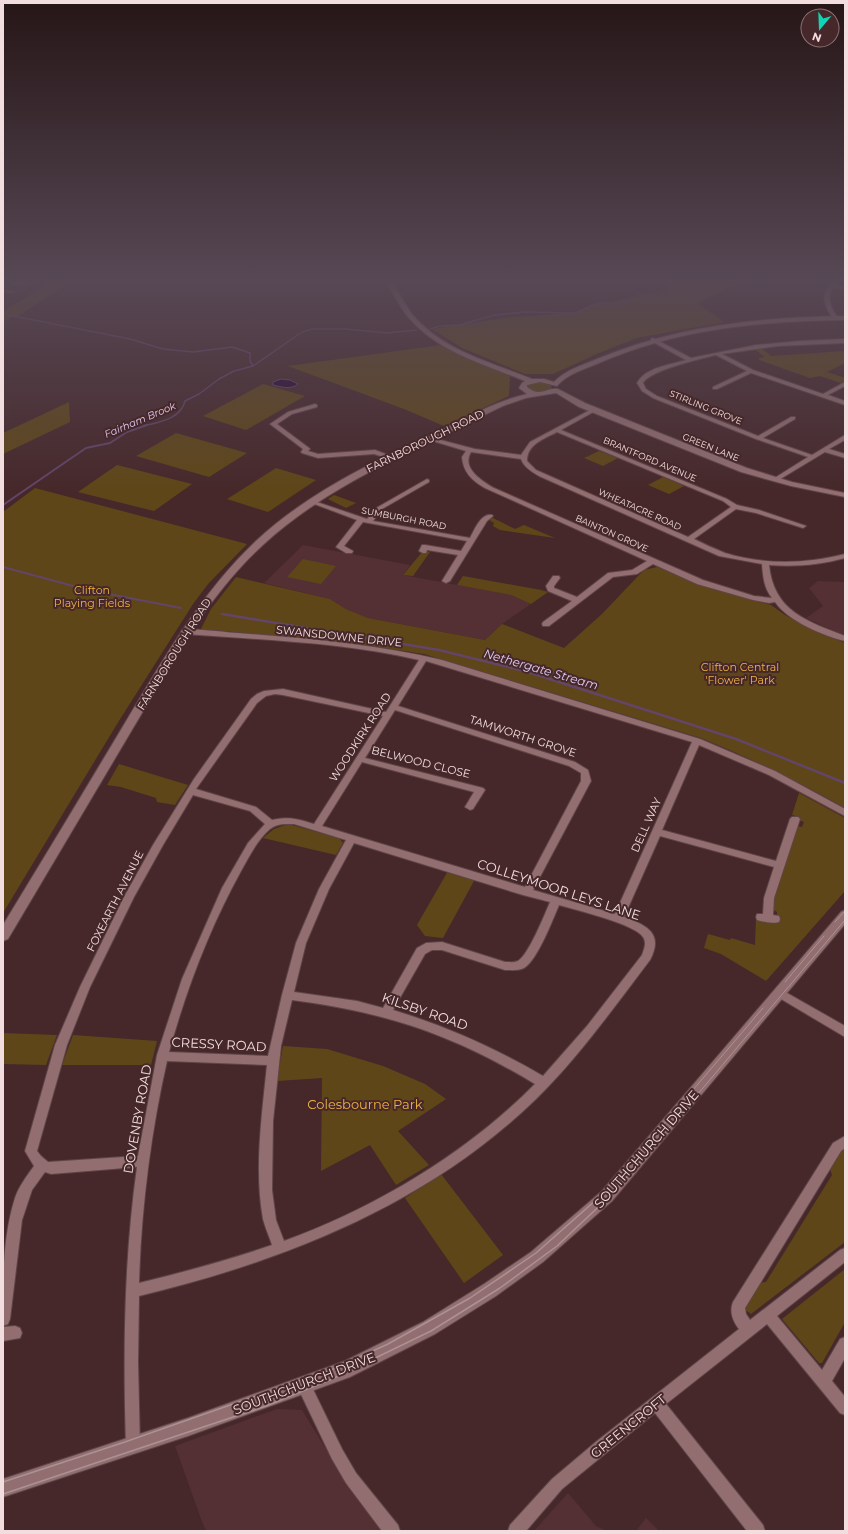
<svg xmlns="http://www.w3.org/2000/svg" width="848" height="1534" font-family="Montserrat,sans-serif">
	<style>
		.built { fill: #542f33 }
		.green { fill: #5f4618 }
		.water { fill: #240435; stroke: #624568 }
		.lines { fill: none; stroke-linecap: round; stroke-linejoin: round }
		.stream-far2 { stroke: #624568; stroke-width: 1.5 }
		.stream-far1 { stroke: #624568; stroke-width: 2 }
		.stream { stroke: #624568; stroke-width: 2.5 }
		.minor-casing { stroke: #5f4548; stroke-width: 2 }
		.tertiary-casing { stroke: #5f4548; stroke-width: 2 }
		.minor { fill: #926e70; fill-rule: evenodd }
		.tertiary { fill: #926e70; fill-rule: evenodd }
		.tram-far1 { stroke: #ab9294; stroke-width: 1 }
		.tram { stroke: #ab9294; stroke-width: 1.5 }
		.labels { text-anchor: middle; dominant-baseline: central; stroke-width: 4; stroke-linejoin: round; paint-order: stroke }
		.far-street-label { font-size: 9px; fill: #f3dedf; stroke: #46282a }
		.far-water-label { font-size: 10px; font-style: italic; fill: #e0cbf2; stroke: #46282a }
		.street-label { font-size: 11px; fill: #f3dedf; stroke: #46282a }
		.park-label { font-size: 11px; fill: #f0b340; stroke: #46282a }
		.water-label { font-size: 12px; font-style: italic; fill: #e0cbf2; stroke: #46282a }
		.near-street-label { font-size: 13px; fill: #f3dedf; stroke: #46282a }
		.near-park-label { font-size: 13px; fill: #f0b340; stroke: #46282a }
	</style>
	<rect width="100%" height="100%" fill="#46282a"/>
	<!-- built -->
	<g class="built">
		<path d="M303,545L410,565L403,575L511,595L531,604L502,624L485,640L368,618L346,609L330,599L264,583Z"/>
		<path d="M818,581L845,582V636L806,618L823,606L809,588Z"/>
		<path d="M277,1409L302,1410L339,1470L385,1531H206L201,1519L175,1446Z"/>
		<path d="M568,1493L596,1526L607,1531H534Z"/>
		<path d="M646,1518L659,1531H636Z"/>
	</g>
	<!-- green -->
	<g class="green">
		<path d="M58,278H76L18,316H13L3,322V311Z"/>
		<path d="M664,278H750L697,303L724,322L637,338L599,353L553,374H525L462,348L432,329L505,318L569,313L581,311L593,305L658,293L664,291L668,287Z"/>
		<path d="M441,345L507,373L510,377L509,396L444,426L404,409L288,366Z"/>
		<path d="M761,348L771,356L845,351V363L827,372L845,378V380L841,383L820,376L810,378L759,360V358L765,357L754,349Z"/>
		<path d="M539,382L551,385L552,389C545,394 535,393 527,388L528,384Z"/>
		<path d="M263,384L305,396L246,430L203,416Z"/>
		<path d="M69,402L70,422L3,454V433Z"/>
		<path d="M176,433L247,453L209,477L136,456Z"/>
		<path d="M599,451L618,458L603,466L584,458Z"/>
		<path d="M117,465L192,484L154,511L78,492Z"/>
		<path d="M276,468L316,480L268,512L227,499Z"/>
		<path d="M663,477L684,486L669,494L648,485Z"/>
		<path d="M35,488L247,544L208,584L193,604L117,724L3,913V512Z"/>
		<path d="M334,495L356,503L346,508L328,499Z"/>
		<path d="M491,517L515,529L524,525L555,538L500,530L493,526L494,523L488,519Z"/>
		<path d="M423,551L430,552L413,576L403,575Z"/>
		<path d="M303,559L336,566L321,584L287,577Z"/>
		<path d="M657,567L717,590L771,605L785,615L810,628L845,643V808C798,781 750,758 701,738L424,654L345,642L201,629L211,609L236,577L330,599L346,609L368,618L485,640L502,624L564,648L602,614L641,573L644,570Z"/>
		<path d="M463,576L541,590L548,592L531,604L511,595L457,585Z"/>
		<path d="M119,764L188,785L175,805L157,802L156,798L121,787L107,785Z"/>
		<path d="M799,793L845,818V891L766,981L721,954L704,948L708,934L730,940L731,938L755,945L756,917L777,920V912L772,909V899L797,826L802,827L804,822L798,820L799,817L792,815Z"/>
		<path d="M288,824L339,838L343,843L336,855L263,838L274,829Z"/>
		<path d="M448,871L475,879L443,938L425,936L417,925Z"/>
		<path d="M3,1033L57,1035L46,1065L3,1064Z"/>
		<path d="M73,1035L157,1041L151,1065H62Z"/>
		<path d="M283,1046L327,1049L383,1066L425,1084L446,1099L398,1131L429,1165L396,1185L370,1145L321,1171L322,1078L277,1081Z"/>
		<path d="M845,1147V1242L751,1314L743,1308L759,1283L766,1282L832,1175L830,1169L843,1148Z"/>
		<path d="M441,1174L503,1255L464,1283L405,1198Z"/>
		<path d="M845,1269V1322L822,1363H819L782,1319Z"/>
	</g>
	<!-- water -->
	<path class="water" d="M281,379L290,380L298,384C291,390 281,387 273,385V382Z"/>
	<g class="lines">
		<!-- stream-far2 -->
		<g class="stream-far2">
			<path d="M3,314L130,339L163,349L193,352L232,347L250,353V361L253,366"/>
			<path d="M430,329L440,326L459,325L495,315L524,312L576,313L592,305L602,303L621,304L638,295L662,294L675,287L674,278"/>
			<path d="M144,426C159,422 181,419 185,401L199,394L219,379L234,371L253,366L302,332L312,329H346L387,333L417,330"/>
		</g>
		<!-- stream-far1 -->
		<g class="stream-far1">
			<path d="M3,505L86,448L110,443L127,432L147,425"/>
			<path d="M3,567L88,590L181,608"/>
		</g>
		<!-- stream -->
		<path class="stream" d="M222,614L439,650L528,672L736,739L845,783"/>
		<!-- minor casing -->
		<g class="minor-casing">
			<g id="minor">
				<path d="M839,278H844L835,285L845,287V289L833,288C826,298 831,308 838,318L835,320L833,319C821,301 820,290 839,278Z"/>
				<path d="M14,283H27L29,284L27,285H12V284Z"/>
				<path d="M3,290L15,292L13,293L3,292Z"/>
				<path d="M653,338L691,358L756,345L800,341L845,339V343L778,346L722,354L753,370L823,394L845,382V386L828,395L845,401V405L751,373L717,389H713V387L747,371L716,355C700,359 650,370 643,383L646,389L657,396L758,436L791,417H795V419L763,438L812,455L845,435V440L829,449L845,454V458L825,452L777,481H773V479L808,457L756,439L653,398L642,391L637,383C646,367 670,365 686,360L651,341V339Z"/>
				<path d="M315,404L317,405V407L292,414L277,424L309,448L310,449L308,451L318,454L375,450L391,456V458H387L374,454L318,458L302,453L301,452L303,449L270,424L288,412Z"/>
				<path d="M592,409L597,410L561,430L727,499L737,505L759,510L806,526L803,528L756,513L736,509L694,539C704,544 715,549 725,553C764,565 806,564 845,554V558C820,565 795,567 769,565C774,612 807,621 845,636V641C824,636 788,621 775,602L769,603L753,600L697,584L653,564L637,574L613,577L549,626H543L542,624L543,622L572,601L548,591L546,586L553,576H559L560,578L554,586V588L577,597L608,573L632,570L647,561L485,488C472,481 463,472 462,457L466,451L426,439L429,437L475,449L521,455L530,442ZM557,432L723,501L731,507L688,537L536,470L527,461C527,444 544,439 557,432ZM471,452L521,459C523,466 532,472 539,476L719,556L762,564C763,577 764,588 772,598L754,596L703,580L494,488C482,481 461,468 471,452Z"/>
				<path d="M427,479L429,480V482L382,509L373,521L470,538C475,529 481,513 492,515L493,516L487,521L450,581L446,583L442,581L458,555L427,550L426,553H423L419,551L422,545H425L461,551L467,541L363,522L344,546L353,551L352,553H346L336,547L357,520L309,502L312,500L314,501L367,519L378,507Z"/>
				<path d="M182,630C194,628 224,632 237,633C306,638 375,644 442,660L700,739L775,771L845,809V816L769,775L699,745L662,830L776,861L790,819L792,817H798L800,819L774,898L773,915L779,916L780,919L779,922C772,924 764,922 757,920L756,917L757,914H763L764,898L774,867L660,836L624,917C647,925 664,934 650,960C614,1007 579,1057 536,1099C427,1205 284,1261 139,1296L138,1363L140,1446L138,1451L133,1453L128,1451L126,1446C123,1352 124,1260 137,1167L51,1174L45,1172L32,1190L22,1220L10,1319L8,1324L3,1326C3,1283 2,1239 15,1198C19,1186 27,1176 34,1166L25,1151L55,1045L80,987L124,897L153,845L194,779L251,699L257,694L264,691L283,689L386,712L419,660C342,642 263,640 185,634L181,632ZM426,661L692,742L615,914L533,890L591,781L588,770L575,762L398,706ZM275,694L283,695L383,716L314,824C299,819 288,816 272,820L256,807L196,789L257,703L266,696ZM395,710L569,766L581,773V781L525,887L322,826L362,762L474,792L465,807L470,810L473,809L485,790L483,788L365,758ZM193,795L250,811L265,824L248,843L222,888L182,979L157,1055L138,1156L48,1162L41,1156L37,1151L67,1045L90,987L134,897L163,845ZM287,824H294L346,840L319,889L296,943L282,995L268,1056L169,1052C186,990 210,927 241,871C249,857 257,840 270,829C275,825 281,824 287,824ZM354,843L523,895L550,902C544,916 529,954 518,961C514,963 509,962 505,962L442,942L426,943L417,948L383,1008L357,1001L294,992L306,943L329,889ZM559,905C576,910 635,924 643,937C647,943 644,949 642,955L587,1026L543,1076C495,1048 446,1026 393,1010L425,954L432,950H442L505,970C511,970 518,971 524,968C537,961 553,919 559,905ZM292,1000C386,1012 454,1035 535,1084C467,1153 375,1208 284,1241L276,1220L272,1190L273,1121L281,1046ZM167,1061L267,1065C262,1114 254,1170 263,1219C265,1227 269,1236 272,1245C229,1260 184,1272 139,1283C141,1211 151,1131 167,1061Z"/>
				<path d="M780,989L845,1026V1037L776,996L775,993L776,990Z"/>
				<path d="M845,1136V1148L841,1151L745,1308L746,1314L750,1320L840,1250L845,1248V1262L777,1316L822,1370L840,1339L845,1337V1358L832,1381L845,1397V1415L840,1413L767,1324L666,1404L763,1525L765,1531H747L655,1413L562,1489L526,1531H508L510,1525L552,1479L597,1441L739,1329C733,1321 729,1312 733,1302L833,1143Z"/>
				<path d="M15,1326L20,1328L22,1333L20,1338L3,1341V1327Z"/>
				<path d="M304,1379L309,1381L342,1449L356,1473L398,1525L400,1531H382L346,1483L332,1459L297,1386L299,1381Z"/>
			</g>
		</g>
		<!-- tertiary casing -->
		<g class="tertiary-casing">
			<g id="tertiary">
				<path d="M384,278H390C397,289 404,303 412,314C441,350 491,362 532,379H544L554,382C565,370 583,365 597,359C676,326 760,317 845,316V320C760,321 678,329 599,363C585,369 567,374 557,386L540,382L527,385V387C541,398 546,387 558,389L585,403L747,468L792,482L845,493V497L791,486L741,472L579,407L556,393L526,398L503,406C483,415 465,425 445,434C382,465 316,496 264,544C235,570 212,601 190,632L8,939L3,941V925C44,858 85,790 125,723C164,658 201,593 256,541C304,496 365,466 424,438C458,423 491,402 527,394L519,388L522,383L525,381C483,364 438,352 408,317C399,306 392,291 384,278Z"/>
				<path d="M845,910V924L612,1201L543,1262L496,1296L435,1334L350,1377L188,1436L3,1497V1479L188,1418L345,1361L423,1322L484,1284L531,1252L602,1191L841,912Z"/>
			</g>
		</g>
		<!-- minor -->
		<use href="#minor" class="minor"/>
		<!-- tertiary -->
		<use href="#tertiary" class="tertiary"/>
		<!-- tram-far1 -->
		<g class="tram-far1">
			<path d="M835,922L845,911"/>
			<path d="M785,982L824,936"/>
			<path d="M639,1153L763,1008"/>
			<path d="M648,1153L845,920"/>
		</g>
		<!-- tram -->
		<g class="tram">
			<path d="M3,1482L122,1443L333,1369L388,1344L470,1298L536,1253L596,1200L640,1152"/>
			<path d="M3,1494L266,1406L332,1379L431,1331L500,1288L557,1246L610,1196L649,1152"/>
		</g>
	</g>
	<!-- sky -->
	<linearGradient id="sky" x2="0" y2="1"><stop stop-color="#261617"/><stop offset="0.57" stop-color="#574855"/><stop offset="1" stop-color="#574855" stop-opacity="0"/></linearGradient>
	<rect width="848" height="492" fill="url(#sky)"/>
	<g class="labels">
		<!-- far-street labels -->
		<g class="far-street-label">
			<text transform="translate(706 407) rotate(22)">STIRLING GROVE</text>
			<text transform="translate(711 447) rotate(22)">GREEN LANE</text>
			<text transform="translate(650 459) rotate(23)">BRANTFORD AVENUE</text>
			<text transform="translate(640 509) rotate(24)">WHEATACRE ROAD</text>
			<text transform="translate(404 518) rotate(11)">SUMBURGH ROAD</text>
			<text transform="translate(612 533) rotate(24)">BAINTON GROVE</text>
		</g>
		<!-- far-water labels -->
		<g class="far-water-label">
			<text transform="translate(140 420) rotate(-23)">Fairham Brook</text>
		</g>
		<!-- street labels -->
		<g class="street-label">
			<text transform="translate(425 441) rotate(-26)">FARNBOROUGH ROAD</text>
			<text transform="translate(339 636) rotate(6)">SWANSDOWNE DRIVE</text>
			<text transform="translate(174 654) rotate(-58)">FARNBOROUGH ROAD</text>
			<text transform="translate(523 736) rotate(18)">TAMWORTH GROVE</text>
			<text transform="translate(360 737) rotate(-57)">WOODKIRK ROAD</text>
			<text transform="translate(421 762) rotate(14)">BELWOOD CLOSE</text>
			<text transform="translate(646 825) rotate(-66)">DELL WAY</text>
			<text transform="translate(115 901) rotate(-63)">FOXEARTH AVENUE</text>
		</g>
		<!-- park labels -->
		<g class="park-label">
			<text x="92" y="590">Clifton<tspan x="92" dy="13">Playing Fields</tspan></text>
			<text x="740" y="667">Clifton Central<tspan x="740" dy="13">'Flower' Park</tspan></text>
		</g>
		<!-- water labels -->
		<g class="water-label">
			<text transform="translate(541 669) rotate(16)">Nethergate Stream</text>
		</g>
		<!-- near-street labels -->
		<g class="near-street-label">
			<text transform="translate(559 889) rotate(18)">COLLEYMOOR LEYS LANE</text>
			<text transform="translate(425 1011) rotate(19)">KILSBY ROAD</text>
			<text transform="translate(219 1044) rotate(3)">CRESSY ROAD</text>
			<text transform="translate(137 1119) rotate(-80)">DOVENBY ROAD</text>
			<text transform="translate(646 1149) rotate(-49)">SOUTHCHURCH DRIVE</text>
			<text transform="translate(304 1383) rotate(-21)">SOUTHCHURCH DRIVE</text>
			<text transform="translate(628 1426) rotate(-39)">GREENCROFT</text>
		</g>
		<!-- near-park labels -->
		<g class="near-park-label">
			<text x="365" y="1104">Colesbourne Park</text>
		</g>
	</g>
	<!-- border -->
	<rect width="848" height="1534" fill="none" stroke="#f3dedf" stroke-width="8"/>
	<!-- north arrow -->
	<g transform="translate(820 28) rotate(199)"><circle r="19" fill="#46282a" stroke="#8b7172"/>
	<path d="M0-3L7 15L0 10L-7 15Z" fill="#0fd5b4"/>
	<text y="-6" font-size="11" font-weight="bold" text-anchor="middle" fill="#f3dedf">N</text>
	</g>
</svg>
